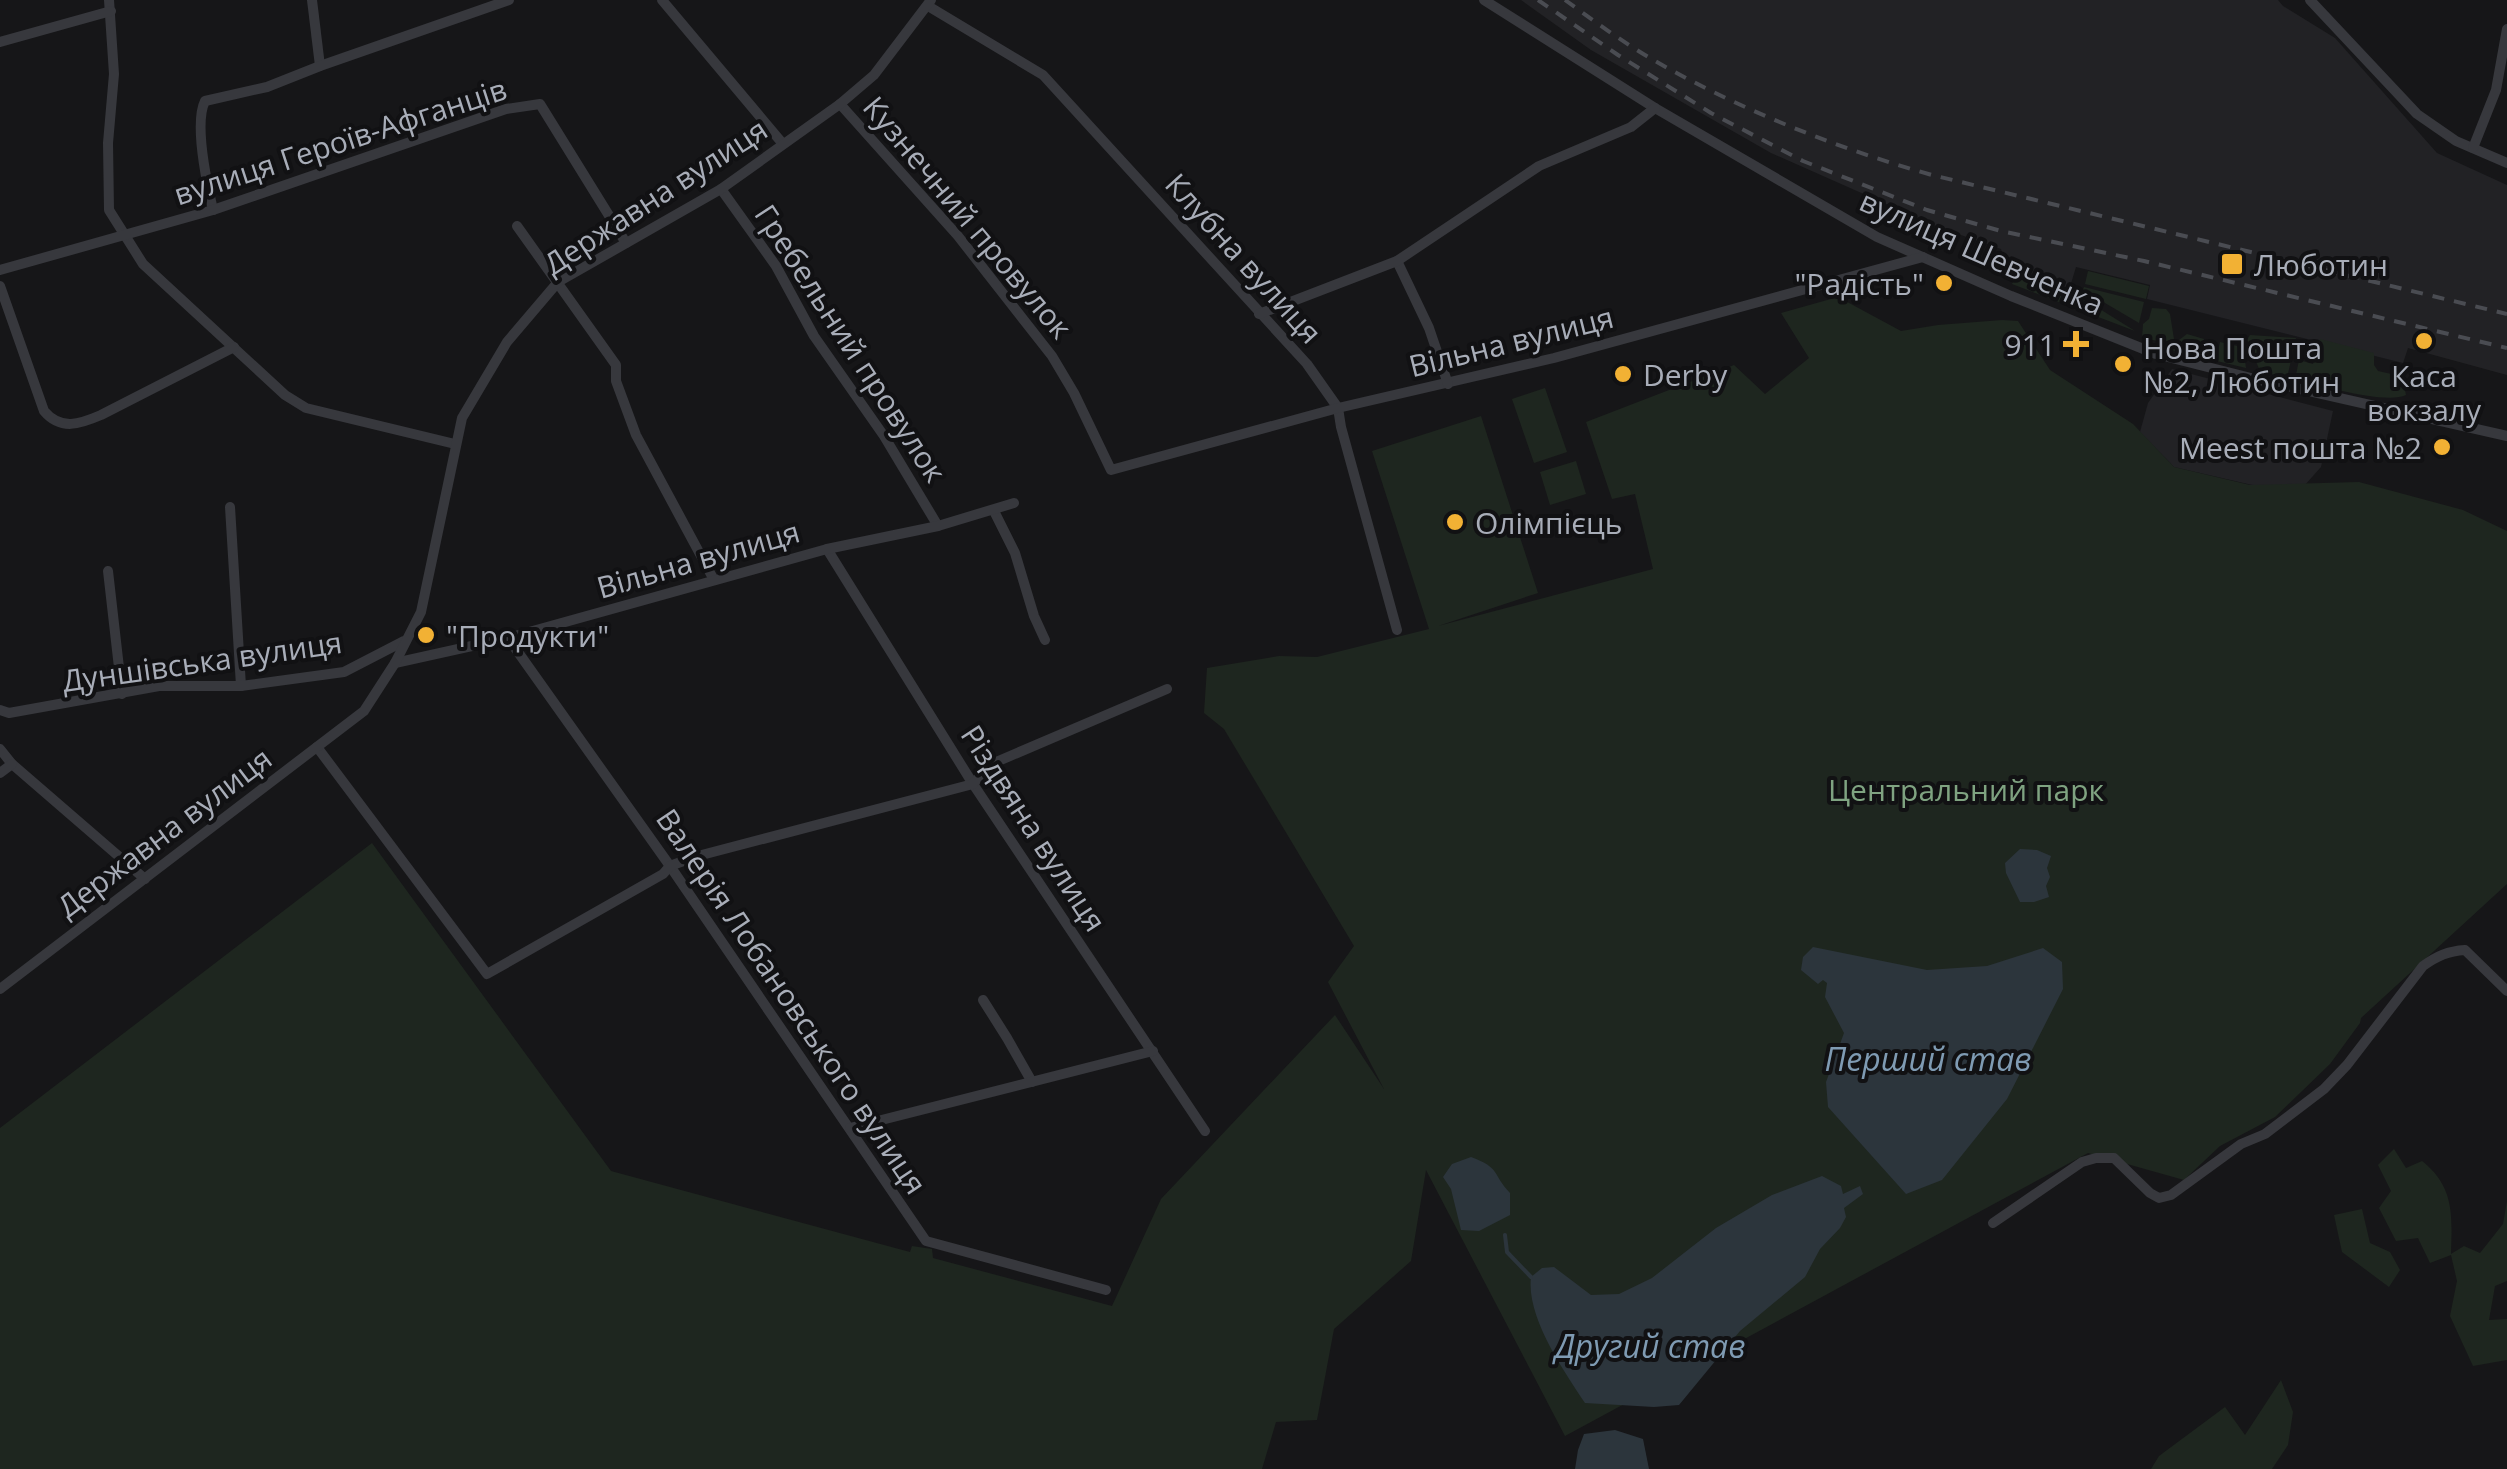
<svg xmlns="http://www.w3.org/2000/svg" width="2507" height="1469" font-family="'Open Sans',sans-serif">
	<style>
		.built { fill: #222225 }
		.green { fill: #1e261f }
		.water { fill: #2c353c }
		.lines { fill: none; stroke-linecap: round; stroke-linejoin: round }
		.stream { stroke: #2c353c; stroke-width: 4 }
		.minor { stroke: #37383d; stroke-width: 10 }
		.rail { stroke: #4a4c52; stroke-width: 4; stroke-dasharray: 12 10; stroke-linecap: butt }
		.poi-dot { fill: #f2b134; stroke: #111113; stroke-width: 4 }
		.labels { text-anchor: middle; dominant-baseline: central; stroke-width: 8; stroke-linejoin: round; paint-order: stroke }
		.street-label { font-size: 30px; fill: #a8adb8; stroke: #111113 }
		.poi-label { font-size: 30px; fill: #a8adb8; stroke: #111113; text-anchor: start }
		.park-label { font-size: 30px; fill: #7fa381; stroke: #111113 }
		.water-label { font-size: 32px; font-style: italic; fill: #7f9bb3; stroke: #111113 }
	</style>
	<rect width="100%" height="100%" fill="#161618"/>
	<!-- built -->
	<g class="built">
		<path d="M1521,0H2278L2283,6L2335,38L2437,153L2507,185V375L2408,348L2403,363L2147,299L2150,285L2076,267L2069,290L2009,273L2001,249L1938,227L1771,153L1591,50Z"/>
		<path d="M2172,369L2333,411L2321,467L2296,495L2174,467L2140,432L2148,403Z"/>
	</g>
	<!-- green -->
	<g class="green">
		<path d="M2088,271L2149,286L2146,299L2085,284Z"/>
		<path d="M2025,279L2071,291L2135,331L2012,284L2014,280Z"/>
		<path d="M2084,287L2144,302L2139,323L2083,290Z"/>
		<path d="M1838,297L1901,331L1938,325L2002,320L2018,321L2050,370L2133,424L2174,467L2250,485L2359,482L2463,510L2507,531V884L2361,1018L2360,1023L2330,1064L2275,1117L2220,1146L2184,1180L2088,1153L1565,1436L1426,1170L1411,1261L1334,1329L1317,1420L1276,1422L1262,1469H0V1128L372,843L611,1171L910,1252L912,1246L932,1249L933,1258L1112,1306L1161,1199L1335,1015L1384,1089L1328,982L1354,946L1224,729L1204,713L1207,668L1279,656L1317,657L1429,629L1372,451L1481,416L1538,593L1438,626L1653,569L1635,494L1612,499L1586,422L1734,365L1765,394L1809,358L1781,313Z"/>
		<path d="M2152,308L2166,309L2170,314L2174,339L2163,342L2142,338L2143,324L2149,319Z"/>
		<path d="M2187,334L2204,339L2203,348L2210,353L2218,351L2220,342L2237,346L2245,361L2246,368L2171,350L2175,343Z"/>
		<path d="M2250,335L2296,338L2287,378L2260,371L2247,340Z"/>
		<path d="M2320,339L2374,353V365L2378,371L2396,375L2403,380L2406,395C2386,405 2320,385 2295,380L2299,360L2313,364Z"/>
		<path d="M1545,388L1567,452L1534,463L1512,399Z"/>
		<path d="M1576,461L1586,494L1550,505L1540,472Z"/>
		<path d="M2394,1149L2406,1168L2422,1161C2455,1187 2452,1216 2451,1254L2464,1246L2480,1253L2503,1224L2507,1201V1281L2495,1286L2489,1320L2507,1319V1360L2473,1366L2450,1316L2457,1281L2451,1255L2430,1263L2418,1238L2396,1241L2379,1208L2391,1191L2378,1165Z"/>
		<path d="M2362,1209L2370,1243L2390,1252L2400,1270L2389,1287L2342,1252L2334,1215Z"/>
		<path d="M2281,1380L2293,1412L2288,1445L2272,1469H2151L2159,1456L2225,1407L2245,1435Z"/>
	</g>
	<!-- water -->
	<g class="water">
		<path d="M2020,849L2037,850L2051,856L2047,868L2050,877L2046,886L2049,897L2034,902H2020L2006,873L2005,863Z"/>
		<path d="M1813,947L1927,970L1987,966L2043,948L2062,962L2063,989L2007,1099L1942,1180L1906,1194L1828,1107L1826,1082L1844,1033L1825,997L1827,983L1823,980L1818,984L1801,970L1803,957Z"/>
		<path d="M1471,1157C1501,1168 1492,1174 1510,1193V1215L1479,1231L1461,1230L1451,1189L1443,1177L1452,1164Z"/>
		<path d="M1822,1176L1841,1186L1843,1194L1860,1186L1863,1194L1844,1208L1846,1217L1840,1228L1820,1249L1805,1277L1740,1331L1679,1405L1654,1407L1585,1403C1564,1371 1526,1317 1531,1277L1542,1268L1554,1267L1591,1295L1619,1294L1652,1278L1716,1228L1772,1195Z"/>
		<path d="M1615,1430L1643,1439L1649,1469H1575L1578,1450L1584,1434Z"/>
	</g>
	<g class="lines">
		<!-- stream -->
		<path class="stream" d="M1505,1235L1507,1252L1531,1277"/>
		<!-- minor -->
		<g class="minor">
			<path d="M109,0L114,74L108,143L109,210L143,264L285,395L306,408L455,444"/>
			<path d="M312,0L320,66"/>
			<path d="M662,0L783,144"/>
			<path d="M1484,0L1655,108L1877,237L2011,296L2156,354L2251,378L2507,436"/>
			<path d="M2310,0L2417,114L2456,141L2507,163"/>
			<path d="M928,6L1043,75L1307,364L1338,408L1341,427L1397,630"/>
			<path d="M0,42L111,11"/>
			<path d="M840,104L958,236L1052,356L1074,393L1111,470L1338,408L1554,358L1923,257"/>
			<path d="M2473,148L2496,90L2507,29"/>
			<path d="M721,189L776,266L814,336L884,436L938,526"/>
			<path d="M213,210C207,184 194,123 205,101L267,87L320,66L509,0"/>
			<path d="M517,226L616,365V381L636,435L714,580"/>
			<path d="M1397,261L1429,328L1448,384"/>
			<path d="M0,270L213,210L506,109L540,104L626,243"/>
			<path d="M0,286L44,411C61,431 80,424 101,415L234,347"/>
			<path d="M1259,314L1397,261L1539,166L1631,127L1655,108"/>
			<path d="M230,507L241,686"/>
			<path d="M994,511L1015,553L1034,616L1045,640"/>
			<path d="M827,549L973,784L1205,1131"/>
			<path d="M108,571L122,694"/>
			<path d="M508,638L670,866L926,1241L1106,1290"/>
			<path d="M395,663L508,638L827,549L938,526L1014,503"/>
			<path d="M0,710L9,713L159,686H241L344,672L404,641"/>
			<path d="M317,747L487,974L663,874L670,866L694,857L973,784L989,765L1167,689"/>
			<path d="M0,749L12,764L145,879"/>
			<path d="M0,773L12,764"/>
			<path d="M0,989L364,711L395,663L421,612L462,418L507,342L558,282L721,189L840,104L874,75L931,0"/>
			<path d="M983,1000L1007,1038L1032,1082"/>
			<path d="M850,1128L1153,1051"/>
			<path d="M1993,1223L2082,1162L2096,1158H2114L2150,1193L2159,1198L2171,1195L2241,1144L2265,1134L2324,1089L2347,1065L2423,966C2437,956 2448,951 2465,950L2507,991"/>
		</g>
		<!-- rail -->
		<g class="rail">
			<path d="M1538,0L1618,55L1711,113L1803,161L1927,210L2001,231L2144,261L2507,348"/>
			<path d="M1565,0C1594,21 1624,43 1655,61C1741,110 1836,148 1932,175L2507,314"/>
		</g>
	</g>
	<!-- markers -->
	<g class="poi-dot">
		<rect x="2220" y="252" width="24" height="24" rx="5"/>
		<circle cx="1944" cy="283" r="10"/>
		<circle cx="2424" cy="341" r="10"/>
		<path d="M2071 329h10v10h10v10h-10v10h-10v-10h-10v-10h10z"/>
		<circle cx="2123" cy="364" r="10"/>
		<circle cx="1623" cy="374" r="10"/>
		<circle cx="2442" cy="447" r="10"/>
		<circle cx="1455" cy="522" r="10"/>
		<circle cx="426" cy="635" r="10"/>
	</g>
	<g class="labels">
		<!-- street labels -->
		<g class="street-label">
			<text transform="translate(340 141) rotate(-18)">вулиця Героїв-Афганців</text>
			<text transform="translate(655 196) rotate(-33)">Державна вулиця</text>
			<text transform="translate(968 217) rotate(50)">Кузнечний провулок</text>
			<text transform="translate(1982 252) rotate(24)">вулиця Шевченка</text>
			<text transform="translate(1244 258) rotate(48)">Клубна вулиця</text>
			<text transform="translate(1511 341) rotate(-14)">Вільна вулиця</text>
			<text transform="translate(851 343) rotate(57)">Гребельний провулок</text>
			<text transform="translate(698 559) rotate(-16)">Вільна вулиця</text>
			<text transform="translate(202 661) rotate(-8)">Дуншівська вулиця</text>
			<text transform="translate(1034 828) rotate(57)">Різдвяна вулиця</text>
			<text transform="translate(164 832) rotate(-37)">Державна вулиця</text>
			<text transform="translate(792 1001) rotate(56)">Валерія Лобановського вулиця</text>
		</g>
		<!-- poi labels -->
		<g class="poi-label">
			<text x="2254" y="264">Люботин</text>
			<text x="1924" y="283" text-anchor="end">"Радість"</text>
			<text x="2056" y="344" text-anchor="end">911</text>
			<text x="2143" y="347">Нова Пошта<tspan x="2143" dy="34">№2, Люботин</tspan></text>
			<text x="1643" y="374">Derby</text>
			<text x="2424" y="375" text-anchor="middle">Каса<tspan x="2424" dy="34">вокзалу</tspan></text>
			<text x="2422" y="447" text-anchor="end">Meest пошта №2</text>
			<text x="1475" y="522">Олімпієць</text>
			<text x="446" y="635">"Продукти"</text>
		</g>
		<!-- park labels -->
		<g class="park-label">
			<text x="1966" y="789">Центральний парк</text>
		</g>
		<!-- water labels -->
		<g class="water-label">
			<text x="1928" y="1058">Перший став</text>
			<text x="1650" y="1345">Другий став</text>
		</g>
	</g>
</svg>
